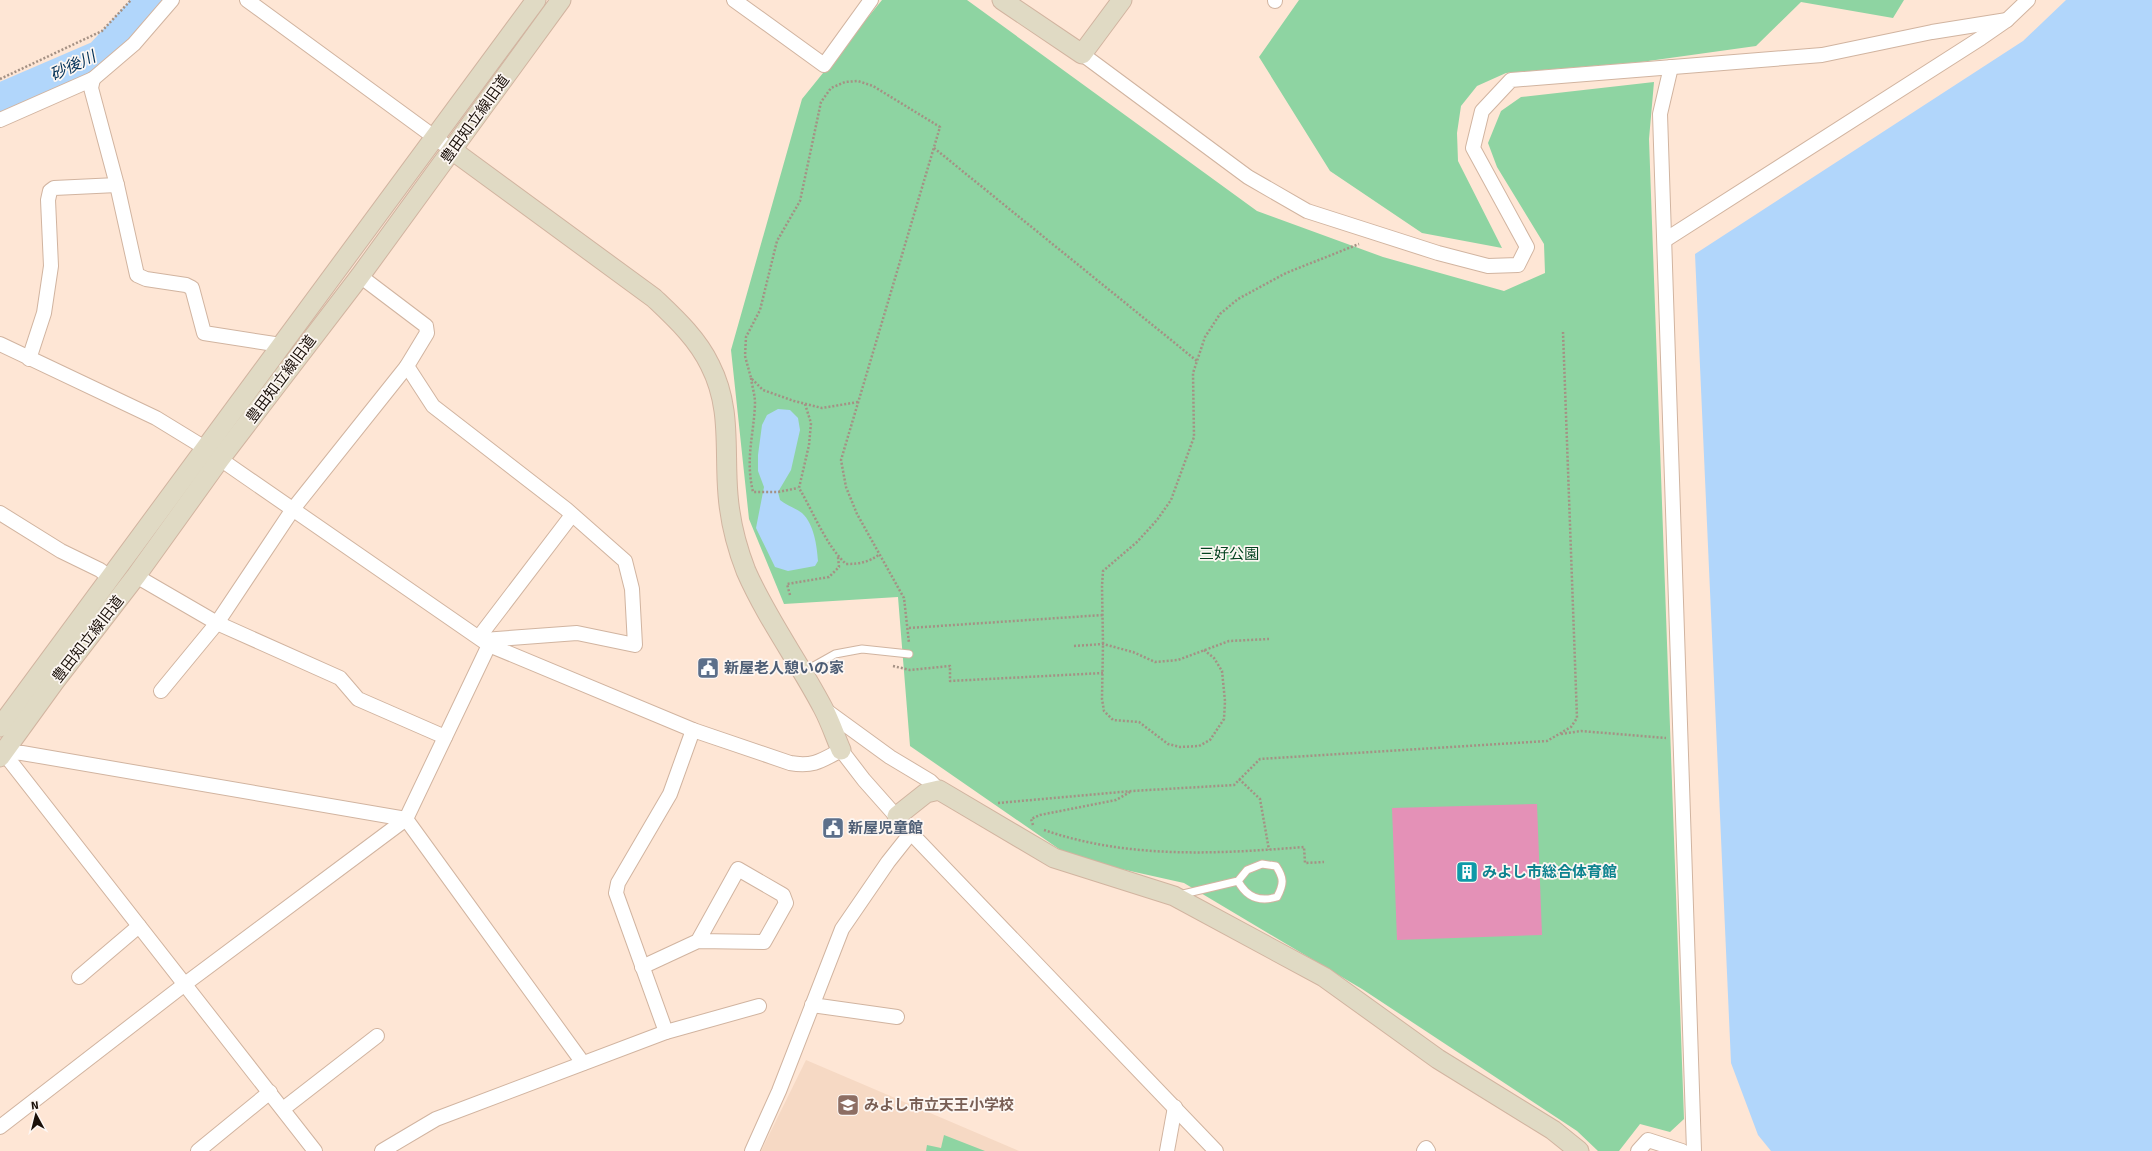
<svg xmlns="http://www.w3.org/2000/svg" width="2152" height="1151" font-family="Signika,'Noto Sans JP',sans-serif">
	<style>
		.built { fill: #f6d9c4 }
		.green { fill: #8ed4a2 }
		.water { fill: #b1d6fb }
		.lines { fill: none; stroke-linecap: round; stroke-linejoin: round }
		.river { stroke: #b1d6fb; stroke-width: 30 }
		.building { fill: #e491b7 }
		.lane-casing { stroke: #d1b4a0; stroke-width: 9 }
		.street-casing { stroke: #d1b4a0; stroke-width: 16 }
		.secondary-casing { stroke: #d1b4a0; stroke-width: 21 }
		.path { stroke: #a49184; stroke-width: 2.5; stroke-dasharray: 2 2; stroke-linecap: butt }
		.lane { stroke: #fff; stroke-width: 7 }
		.street { stroke: #fff; stroke-width: 14 }
		.secondary { stroke: #e0dac4; stroke-width: 19 }
		.labels { text-anchor: middle; dominant-baseline: central; stroke-width: 3.5; stroke-linejoin: round; paint-order: stroke }
		.street-label { font-size: 15px; fill: #1a1009; stroke: #fdf7f3 }
		.park-label { font-size: 15px; fill: #03421f; stroke: #fdf7f3 }
		.service-label { font-size: 15px; font-weight: bold; fill: #4e5e75; stroke: #fdf7f3; text-anchor: start }
		.culture-label { font-size: 15px; font-weight: bold; fill: #0d838f; stroke: #fdf7f3; text-anchor: start }
		.education-label { font-size: 15px; font-weight: bold; fill: #785e54; stroke: #fdf7f3; text-anchor: start }
		.water-label { font-size: 16px; font-style: italic; fill: #033259; stroke: #fdf7f3 }
	</style>
	<rect width="100%" height="100%" fill="#fee6d5"/>
	<!-- built -->
	<path class="built" d="M806,1060L1019,1151H761Z"/>
	<!-- green -->
	<g class="green">
		<path d="M882,0H967L1257,211L1383,257L1504,291L1545,273L1544,244L1497,167L1488,143L1501,111L1521,97L1654,82L1649,139L1684,1119L1670,1132L1640,1124L1619,1151H1598L1577,1131L1362,989L1184,883L1072,858L910,746L898,597L784,604L749,519L731,350L802,99Z"/>
		<path d="M1299,0H1904L1893,18L1801,2L1756,46L1641,62L1506,73L1477,86L1461,106L1457,133L1458,161L1502,248L1422,233L1330,171L1259,57Z"/>
		<path d="M944,1135L985,1151H926L927,1145L941,1148Z"/>
	</g>
	<!-- water -->
	<g class="water">
		<path d="M2066,0H2152V1151H1771L1758,1135L1731,1063L1695,254L2023,41Z"/>
		<path d="M778,409L790,410L798,418L800,430L791,470L778,492L780,500C786,505 795,508 802,513C814,524 817,546 818,561L815,566L788,571L775,567L756,528L764,487L758,471V455L762,425L767,415Z"/>
	</g>
	<g class="lines">
		<!-- river -->
		<path class="river" d="M0,98L100,55L151,0"/>
	</g>
	<!-- building -->
	<path class="building" d="M1537,804L1542,935L1397,940L1392,808Z"/>
	<g class="lines">
		<!-- lane casing -->
		<g class="lane-casing">
			<g id="lane">
				<path d="M803,672L835,654L862,649L909,654"/>
				<path d="M1179,895L1238,881L1247,870L1262,864L1276,866C1284,878 1284,884 1277,897C1260,902 1247,898 1238,881"/>
			</g>
		</g>
		<!-- street casing -->
		<g class="street-casing">
			<g id="street">
				<path d="M247,0L452,150"/>
				<path d="M734,0L824,65L871,0"/>
				<path d="M1275,0V1"/>
				<path d="M1082,54L1248,177L1307,211L1438,253L1488,266L1518,265L1527,247L1473,148L1482,111L1511,80L1822,55L1932,32L2007,20"/>
				<path d="M1671,67L1660,114L1694,1151"/>
				<path d="M93,79L91,88L117,185L137,275L146,279L186,285L192,288L204,333L281,345"/>
				<path d="M0,120L93,79L134,44L172,0"/>
				<path d="M1665,240L1981,38L2007,20L2028,0"/>
				<path d="M360,276L426,326L427,333L407,366L433,406L566,509L625,561L632,589L635,645L577,633L483,640"/>
				<path d="M0,344L156,418L205,448"/>
				<path d="M29,359L44,313L51,266L48,200L50,191L54,188L117,185"/>
				<path d="M220,459L489,645L693,730L790,763C813,767 821,761 841,750L864,780L911,833L1216,1151"/>
				<path d="M0,513L61,551L100,570L110,578"/>
				<path d="M136,576L217,623L340,678L358,699L445,737"/>
				<path d="M479,637L572,515"/>
				<path d="M161,691L217,623L293,509L407,366"/>
				<path d="M824,709L890,757L930,781L939,790"/>
				<path d="M3,752L22,753L406,819L583,1063"/>
				<path d="M3,752L315,1151"/>
				<path d="M642,967L698,941L764,942L786,903L783,895L738,869L698,941"/>
				<path d="M79,977L139,926"/>
				<path d="M812,1005L897,1017"/>
				<path d="M666,1032L616,893L618,883L670,794L693,730"/>
				<path d="M283,1109L377,1036"/>
				<path d="M0,1127L185,984L406,819L489,645"/>
				<path d="M198,1151L270,1092"/>
				<path d="M382,1151L436,1119L666,1032L759,1006"/>
				<path d="M752,1151L779,1091L842,929L888,862L911,833"/>
				<path d="M1167,1151L1175,1107"/>
				<path d="M1424,1151L1426,1148L1428,1151"/>
				<path d="M1638,1151L1648,1140L1682,1151"/>
			</g>
		</g>
		<!-- secondary casing -->
		<g class="secondary-casing">
			<g id="secondary">
				<path d="M1002,0L1082,54L1122,0"/>
				<path d="M452,150L654,298C675,318 697,338 710,365C732,408 724,449 728,495C730,520 737,548 746,571C767,619 799,662 823,708C830,721 835,736 841,750"/>
				<path d="M0,727L536,0"/>
				<path d="M0,757L55,681L136,576L220,459L360,276L561,0"/>
				<path d="M897,816L926,793L939,790L1054,858L1174,896L1324,977L1438,1059L1553,1130L1579,1151"/>
			</g>
		</g>
		<!-- path -->
		<g class="path">
			<path d="M0,79L102,31L131,0"/>
			<path d="M934,148L1197,361"/>
			<path d="M751,378C752,386 755,395 755,403C754,435 745,458 753,492H778L798,488"/>
			<path d="M858,402L822,408L794,401L763,390L751,378L745,356L746,337L760,310L777,241L800,201L821,102L831,88L845,82L858,81L873,86L940,127L841,460L846,487L857,514L904,598L909,643"/>
			<path d="M805,404L811,423L809,445L799,488C814,513 825,544 846,564C860,564 869,562 880,554"/>
			<path d="M790,595L787,584L829,577L839,567L838,557"/>
			<path d="M909,628L1103,615"/>
			<path d="M1074,646L1103,644L1133,652L1155,662L1178,660L1229,641L1269,639"/>
			<path d="M1204,650L1214,658L1222,671L1225,701L1224,719L1210,740L1199,746L1180,747L1168,744L1139,722L1113,720L1104,711L1102,699L1103,644L1102,586L1103,571L1137,542L1157,520L1171,500L1194,437L1193,373L1205,337L1220,314L1238,299L1286,273L1359,244"/>
			<path d="M893,666L910,670L950,666V681L1103,673"/>
			<path d="M1561,734L1581,731L1666,738"/>
			<path d="M1239,779L1260,799L1269,850"/>
			<path d="M998,803L1132,791L1234,785L1260,759L1547,741L1571,727L1577,718L1563,332"/>
			<path d="M1033,825L1031,819L1040,815L1116,800L1130,792"/>
			<path d="M1044,830C1128,859 1217,854 1304,847L1305,863L1324,862"/>
		</g>
		<!-- lane -->
		<use href="#lane" class="lane"/>
		<!-- street -->
		<use href="#street" class="street"/>
		<!-- secondary -->
		<use href="#secondary" class="secondary"/>
	</g>
	<!-- icons -->
	<defs>
		<g id="civic-square" transform="scale(1.15)"><rect x="-9" y="-9" width="18" height="18" rx="4" fill="#5c6f8a" stroke="#fdf7f3"/><path d="M-.6-6.5H3V-4.5H.6V-3L4-1V1h2V6H-6V1h2V-1L-.6-3ZM-1.2 2.5V6h2.4V2.5Z" fill="#fff"/></g>
		<g id="building-square" transform="scale(1.15)"><rect x="-9" y="-9" width="18" height="18" rx="4" fill="#0f9aa8" stroke="#fdf7f3"/><path d="M-4-6H4V6H1V3H-1V6H-4ZM-2.5-4.3h1.7v1.8h-1.7ZM.8-4.3h1.7v1.8H.8ZM-2.5-1h1.7V.8h-1.7ZM.8-1h1.7V.8H.8Z" fill="#fff"/></g>
		<g id="school-square" transform="scale(1.15)"><rect x="-9" y="-9" width="18" height="18" rx="4" fill="#8d6e63" stroke="#fdf7f3"/><path d="M0-5L7-2L0 1L-7-2ZM-4 1L0 2.5L4 1V4Q0 6-4 4Z" fill="#fff"/></g>
	</defs>
	<g fill-rule="evenodd">
		<use href="#civic-square" x="708" y="668"/>
		<use href="#civic-square" x="833" y="828"/>
		<use href="#building-square" x="1467" y="872"/>
		<use href="#school-square" x="848" y="1105"/>
	</g>
	<g class="labels">
		<!-- street labels -->
		<g class="street-label">
			<text transform="translate(475 119) rotate(-54)">豊田知立線旧道</text>
			<text transform="translate(281 379) rotate(-53)">豊田知立線旧道</text>
			<text transform="translate(88 639) rotate(-52)">豊田知立線旧道</text>
		</g>
		<!-- park labels -->
		<g class="park-label">
			<text x="1229" y="554">三好公園</text>
		</g>
		<!-- service labels -->
		<g class="service-label">
			<text x="724" y="668">新屋老人憩いの家</text>
			<text x="848" y="828">新屋児童館</text>
		</g>
		<!-- culture labels -->
		<g class="culture-label">
			<text x="1482" y="872">みよし市総合体育館</text>
		</g>
		<!-- education labels -->
		<g class="education-label">
			<text x="864" y="1105">みよし市立天王小学校</text>
		</g>
		<!-- water labels -->
		<g class="water-label">
			<text transform="translate(73 66) rotate(-25)">砂後川</text>
		</g>
	</g>
	<!-- north arrow -->
	<g transform="translate(36 1115) rotate(353)" stroke="#fdf7f3" stroke-width="3" paint-order="stroke">
	<path d="M0-3L7 15L0 10L-7 15Z" fill="#1a1009"/>
	<text y="-6" font-size="11" font-weight="bold" text-anchor="middle" fill="#1a1009">N</text>
	</g>
</svg>
